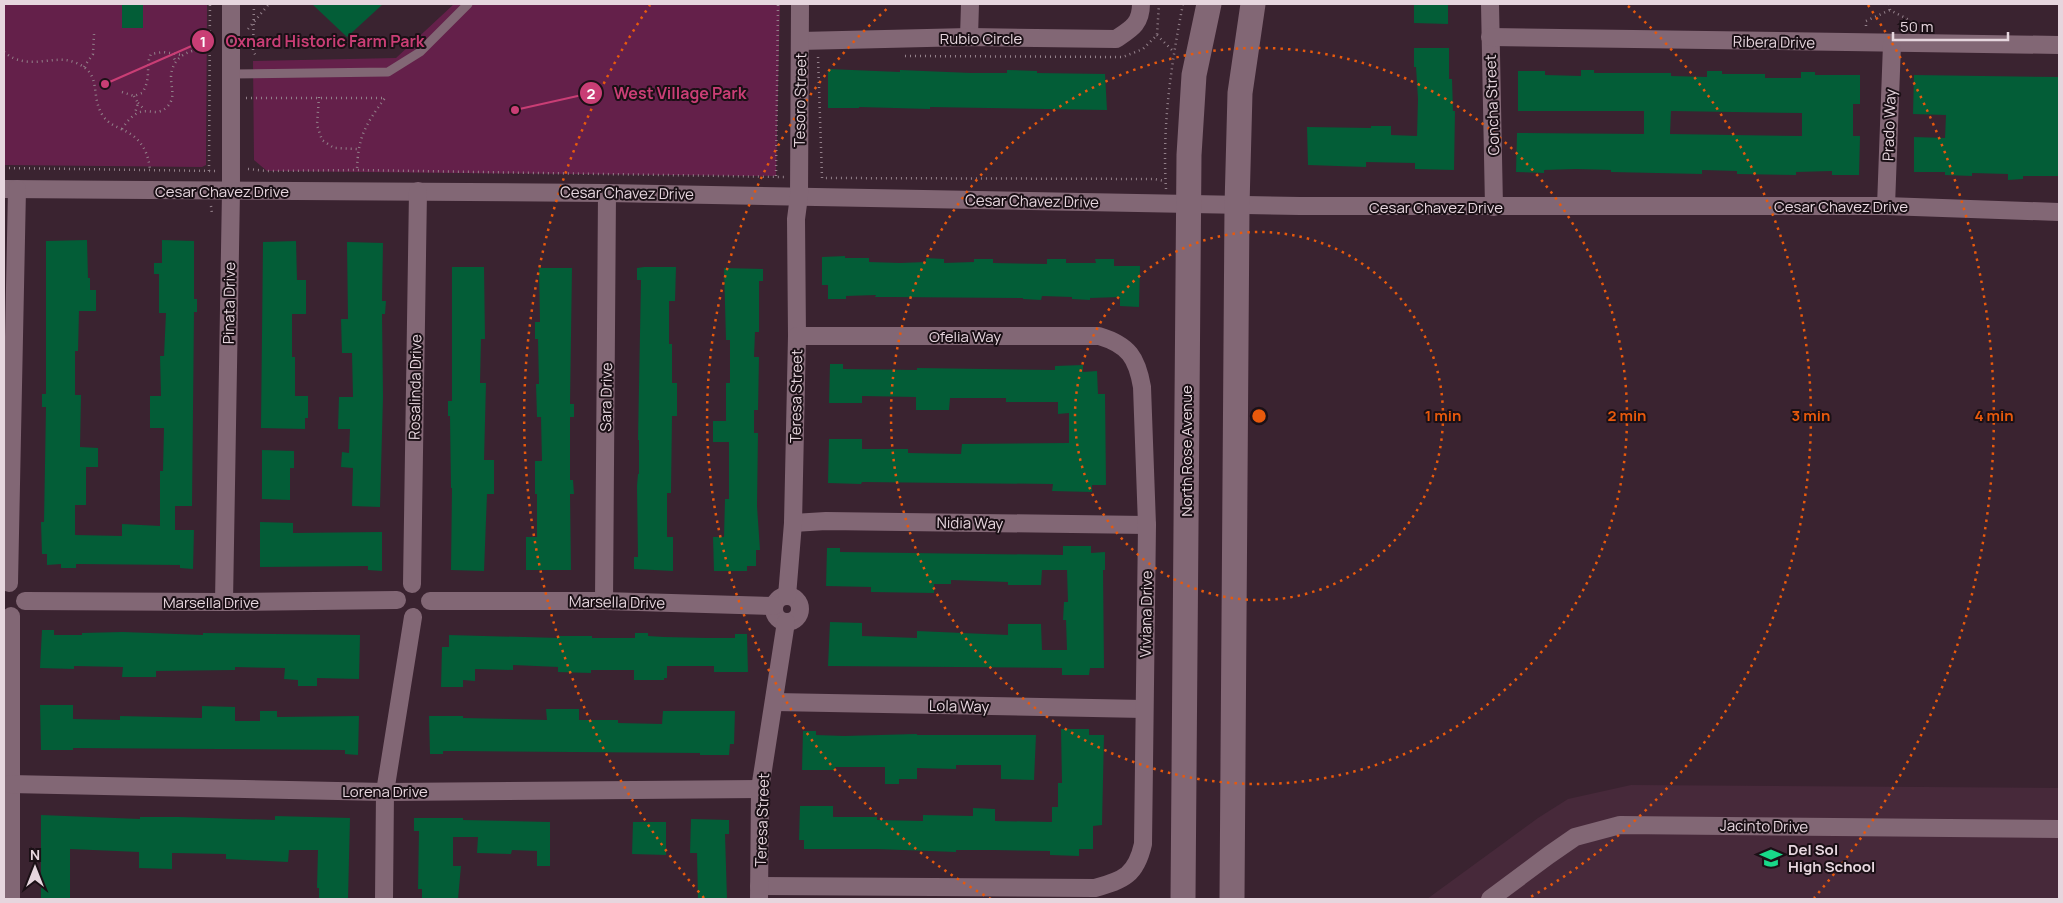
<svg xmlns="http://www.w3.org/2000/svg" width="2063" height="903" font-family="Manrope,sans-serif">
	<style>
		.built { fill: #47293a }
		.green { fill: #64204a }
		.building { fill: #035d37; fill-rule: evenodd }
		.lines { fill: none; stroke-linecap: round; stroke-linejoin: round }
		.path { stroke: #93808a; stroke-width: 2.5; stroke-dasharray: 1 4; stroke-linecap: butt }
		.service { stroke: #826775; stroke-width: 9 }
		.minor { stroke: #826775; stroke-width: 18 }
		.secondary { stroke: #826775; stroke-width: 25 }
		.ring { fill: none; stroke: #e8590c; stroke-width: 2.5; stroke-dasharray: 2.5 5 }
		.labels { text-anchor: middle; dominant-baseline: central; stroke-width: 4; stroke-linejoin: round; paint-order: stroke }
		.street-label { font-size: 15px; fill: #e6d6de; stroke: #1b1016 }
		.poi-label { font-size: 15px; font-weight: bold; fill: #e6d6de; stroke: #1b1016; text-anchor: start }
		.centre { fill: #e8590c; stroke: #1b1016; stroke-width: 2.5 }
		.ring-label { font-size: 15px; text-anchor: middle; font-weight: bold; fill: #e8590c; stroke: #1b1016; stroke-width: 4; stroke-linejoin: round; paint-order: stroke }
		.leader { fill: none; stroke: #c93e75; stroke-width: 2 }
		.callout-dot { fill: #c93e75; stroke: #1b1016; stroke-width: 2 }
		.mark-label { font-size: 15px; text-anchor: middle; font-weight: bold; fill: #fff }
		.callout-label { font-size: 16px; text-anchor: middle; font-weight: bold; fill: #c93e75; stroke: #1b1016; stroke-width: 4; stroke-linejoin: round; paint-order: stroke }
	</style>
	<rect width="100%" height="100%" fill="#3a2330"/>
	<!-- built -->
	<path class="built" d="M1631,785L2059,788V899H1427L1538,818L1568,799Z"/>
	<!-- green -->
	<g class="green">
		<path d="M4,4H207L206,165L202,167L4,165Z"/>
		<path d="M454,4H780L776,176L267,171L254,160L253,61L396,58Z"/>
	</g>
	<!-- building -->
	<g class="building">
		<path d="M312,4H383L347,37Z"/>
		<path d="M1414,4H1448V24L1414,23Z"/>
		<rect x="122" y="5" width="21" height="23"/>
		<path d="M1414,48H1449V79H1452L1453,111H1455L1454,170L1415,169V163L1366,162V167L1308,165L1307,127L1371,128V126H1391V135L1417,136L1418,99L1416,67H1414Z"/>
		<path d="M828,69L900,72V70L971,73H1007V70L1037,71V73L1105,74L1107,110L930,107V109L859,107V108H828Z"/>
		<path d="M1581,70H1594V73H1671V76L1707,77V71H1722V74H1765V78H1801V72H1815V75H1860V104H1853V136H1860L1859,175H1832V171L1796,172V175L1737,174V171L1702,170V174L1611,172V170L1576,169L1544,170V173L1516,172L1517,133L1644,134V111H1518V71H1545V75L1581,76ZM1671,111L1802,113V136L1670,134Z"/>
		<path d="M1914,75L2059,77V176H2023V179L2008,180V174L1972,173V176L1945,175V172H1914V137L1945,138L1946,115L1913,114Z"/>
		<path d="M87,240L88,278H90V290H96V311H79L78,351H75V395H81L80,447L98,448V467H86V505H75V535L122,536V524L160,526V471H163L164,428H150V396H161L160,356H164L166,313H159V274H154V263H162V240L194,241V299H197V312H194L192,506H175V530H194L193,569L180,568V565L76,564V568H61V564L47,565V554H42L41,522H44L46,407H42V394H46V241Z"/>
		<path d="M296,241L297,280H306V314H292V357H295V396H308V418H305V429L261,428L263,242Z"/>
		<path d="M347,242L383,243L382,301H386L385,314H382L383,397L380,507L352,506L353,468L341,467L342,452L349,453L350,429H338L339,397H353L352,353H342L341,319H348Z"/>
		<path d="M845,256V258H869V262L900,263L926,262V258L944,259V263L974,262V259H993V263L1047,264V259H1066V263H1096L1095,259H1114V266H1140L1139,307L1120,306V297L1090,298V300L1072,299V297L1042,296L1041,300L1023,299V298L891,297H875L876,295L846,296V299H828V285H822V257Z"/>
		<path d="M452,267H484L485,339H481L480,383H486L484,460H494V494H487L484,571L451,570L452,488H451L450,416H448V401H452Z"/>
		<path d="M644,267H676L675,301H669V344H672V383H677V416H672L671,493H667V537H673V571L634,569V557H638L637,486L638,474H639V440H638L641,280H637V268Z"/>
		<path d="M539,268H572L570,404H574V417H570V480H573L574,494H570L571,570H526V537H537V494H535V461H542L541,417H537L536,384H539L538,339H535V322H540Z"/>
		<path d="M724,268L763,269V281H759V332H755L754,357H759L758,410H754V433H758L757,506L760,550H756V566H747V571H714L713,537H724L725,499H729V442H713V421H726V383H730V340H726Z"/>
		<path d="M830,364H843V369L917,370V368L1055,370V366L1083,365V372L1097,371L1098,394H1105L1106,485H1092V492L1052,491L1053,484L862,482L861,484L828,483L829,439H862V449H908V453L961,454L962,444L1069,443V413L1058,414V402H1006V398H950L949,410H916V397L862,396V403H829Z"/>
		<path d="M262,450L294,451V468H290V500L262,499Z"/>
		<path d="M260,522L293,523V533L382,532V571L368,570V566L260,567Z"/>
		<path d="M1063,546H1091V553L1105,552V570H1103L1104,668H1090L1089,675H1062V668L828,666L830,622L862,623V636L917,638V631L1008,635V624H1041L1042,650H1067L1066,620H1063L1064,602H1068L1067,570H1042L1041,585H1008V582L951,580V584H934V593L871,592V587L826,586L827,548H840V552L1063,555Z"/>
		<path d="M42,630H54V635H82V633L123,632L203,635V633L360,635L359,679L317,678V686H298V680L284,679L285,668L235,667V670L156,671V677H122L123,667L74,666V669L40,668Z"/>
		<path d="M635,633H648V636L664,637L707,638H735V634H747L748,672H714V666H667V678H664V680H634V670H591V673L558,672V667L513,665V670L475,669V681L463,680V687H441L442,647H449V635L558,638V636H592V638H635Z"/>
		<path d="M40,705H73V719L120,720V716L202,718V706L235,707V721H260V711H277V717L359,716L358,755L345,754V750L73,748V750H41Z"/>
		<path d="M546,709H579V720H618V723L662,724L663,711H735L734,744H730L729,755H700V753L459,751H443V754H430L429,716H463V718L547,720Z"/>
		<path d="M1061,729H1089V735H1104L1102,825L1093,826V849H1079V856L1050,855V851L994,850H956V852L876,849H804V840H799L800,806H833V817H877V820L923,821V815L973,816V808L995,809V821L1052,822V807H1058V783H1062Z"/>
		<path d="M803,731H816V735L844,736L917,734V735H1036L1034,780L1001,779V765H956V769L917,768V779H899V784H885V767H835V770H802Z"/>
		<path d="M41,815L140,819V817H179L275,820V816L350,818L348,899H319V888H317L318,850H289L288,862L226,859V854L172,853V869L139,868V852L70,849V899H41Z"/>
		<path d="M414,818H463V820L550,822V866H537V851L512,850L511,854L477,853L478,837H453V866H461L458,899H422V889H418L419,831H414Z"/>
		<path d="M691,819L729,820V834H725L727,899H698L697,853H690Z"/>
		<path d="M633,822H666V855L632,854Z"/>
	</g>
	<g class="lines">
		<!-- path -->
		<g class="path">
			<path d="M254,4L253,51L256,56"/>
			<path d="M1889,4L1890,10L1913,22L1914,28"/>
			<path d="M1866,26V21L1890,10"/>
			<path d="M248,29L269,4"/>
			<path d="M1157,35L1173,51"/>
			<path d="M4,52C28,72 53,54 74,62C104,73 89,95 103,116C108,123 113,125 121,129C140,137 148,150 150,170"/>
			<path d="M172,54L176,62"/>
			<path d="M905,56L1123,57L1143,49L1157,35L1159,4"/>
			<path d="M818,57L822,178L1154,179L1165,181"/>
			<path d="M84,67L93,54L94,34"/>
			<path d="M122,92L134,96L142,93C152,78 145,66 151,54L163,52L182,55"/>
			<path d="M134,96L138,103L135,113"/>
			<path d="M319,97L317,125L322,140L334,148L358,149"/>
			<path d="M246,98H385C365,125 358,137 357,170"/>
			<path d="M138,103L145,110"/>
			<path d="M122,129C143,97 152,121 167,107C176,98 171,88 171,77C172,55 191,49 210,48"/>
			<path d="M4,168L215,171"/>
			<path d="M248,169L267,171L357,170L784,177"/>
			<path d="M209,171L210,4"/>
			<path d="M776,176L778,4"/>
			<path d="M1166,189C1162,126 1171,65 1183,4"/>
			<path d="M211,206L212,214"/>
		</g>
		<!-- service -->
		<path class="service" d="M231,74L388,72L420,52L468,4"/>
		<!-- minor -->
		<g class="minor">
			<path d="M1490,4L1494,207"/>
			<path d="M969,37L970,4"/>
			<path d="M1490,37L2059,45"/>
			<path d="M800,41L969,37L1116,39C1131,29 1141,24 1141,4"/>
			<path d="M4,189L607,193L1300,206H1886L2059,212"/>
			<path d="M1886,206L1892,44"/>
			<path d="M793,523L826,521L1147,525"/>
			<path d="M9,583L17,189"/>
			<path d="M412,584L418,191"/>
			<circle cx="787" cy="609" r="13"/>
			<path d="M787,596L793,523L797,336L796,219L799,196L800,4"/>
			<path d="M25,601L224,602L397,600"/>
			<path d="M430,601H604L774,606"/>
			<path d="M604,601L607,193"/>
			<path d="M224,602L231,191V4"/>
			<path d="M11,616V899"/>
			<path d="M775,702L1144,709"/>
			<path d="M10,784L385,792L760,789"/>
			<path d="M759,886L1095,888C1124,880 1136,875 1143,844L1147,525L1142,387C1137,358 1129,345 1099,336H797"/>
			<path d="M384,899L385,792L413,617"/>
			<path d="M759,899L760,789L786,622"/>
			<path d="M1490,899L1549,855L1575,837L1620,825L2059,829"/>
		</g>
		<!-- secondary -->
		<g class="secondary">
			<path d="M1183,899L1189,155L1194,75L1209,4"/>
			<path d="M1232,899L1237,206L1240,93L1253,4"/>
		</g>
	</g>
	<!-- distance rings -->
	<g class="ring">
		<circle cx="1259" cy="416" r="184"/>
		<circle cx="1259" cy="416" r="368"/>
		<path d="M991 899A552 552 0 0 1 890 6M1628 6A552 552 0 0 1 1527 899"/>
		<path d="M704 898A735 735 0 0 1 650 5M1868 5A735 735 0 0 1 1814 898"/>
	</g>
	<!-- icons -->
	<defs>
		<g id="school-bare" transform="scale(1.725)"><path d="M0-5L7-2L0 1L-7-2ZM-4 1L0 2.5L4 1V4Q0 6-4 4Z" fill="#18d989" stroke="#1b1016" stroke-width="2.5" paint-order="stroke"/></g>
	</defs>
	<g fill-rule="evenodd">
		<use href="#school-bare" x="1771" y="858"/>
	</g>
	<g class="labels">
		<!-- street labels -->
		<g class="street-label">
			<text x="981" y="38">Rubio Circle</text>
			<text transform="translate(1774 42) rotate(1)">Ribera Drive</text>
			<text transform="translate(800 100) rotate(-89)">Tesoro Street</text>
			<text transform="translate(1492 105) rotate(-92)">Concha Street</text>
			<text transform="translate(1889 125) rotate(-88)">Prado Way</text>
			<text x="222" y="191">Cesar Chavez Drive</text>
			<text transform="translate(627 193) rotate(1)">Cesar Chavez Drive</text>
			<text transform="translate(1032 201) rotate(1)">Cesar Chavez Drive</text>
			<text x="1841" y="206">Cesar Chavez Drive</text>
			<text x="1436" y="207">Cesar Chavez Drive</text>
			<text transform="translate(229 303) rotate(-89)">Pinata Drive</text>
			<text x="965" y="336">Ofelia Way</text>
			<text transform="translate(415 387) rotate(-89)">Rosalinda Drive</text>
			<text transform="translate(796 396) rotate(-89)">Teresa Street</text>
			<text transform="translate(606 397) rotate(-89)">Sara Drive</text>
			<text transform="translate(1186 451) rotate(-90)">North Rose Avenue</text>
			<text transform="translate(970 523) rotate(1)">Nidia Way</text>
			<text x="211" y="602">Marsella Drive</text>
			<text transform="translate(617 602) rotate(1)">Marsella Drive</text>
			<text transform="translate(1146 614) rotate(-89)">Viviana Drive</text>
			<text transform="translate(959 706) rotate(1)">Lola Way</text>
			<text x="385" y="791">Lorena Drive</text>
			<text transform="translate(762 820) rotate(-88)">Teresa Street</text>
			<text transform="translate(1764 826) rotate(1)">Jacinto Drive</text>
		</g>
		<!-- poi labels -->
		<g class="poi-label">
			<text x="1788" y="849">Del Sol<tspan x="1788" dy="17">High School</tspan></text>
		</g>
	</g>
	<circle cx="1259" cy="416" r="8" class="centre"/>
	<g class="ring-label">
		<text x="1443" y="421">1 min</text>
		<text x="1627" y="421">2 min</text>
		<text x="1811" y="421">3 min</text>
		<text x="1994" y="421">4 min</text>
	</g>
	<!-- callouts -->
	<path class="leader" d="M105 84L203 41M515 110L591 93"/>
	<g class="callout-dot">
		<circle cx="105" cy="84" r="5"/>
		<circle cx="515" cy="110" r="5"/>
		<circle cx="203" cy="41" r="12"/>
		<circle cx="591" cy="93" r="12"/>
	</g>
	<g class="mark-label">
		<text x="203" y="47">1</text>
		<text x="591" y="99">2</text>
	</g>
	<g class="callout-label">
		<text x="325" y="47">Oxnard Historic Farm Park</text>
		<text x="680" y="99">West Village Park</text>
	</g>
	<!-- border -->
	<rect width="2063" height="903" fill="none" stroke="#e6d6de" stroke-width="10"/>
	<!-- north arrow -->
	<g transform="translate(35 868)" stroke="#1b1016" stroke-width="4" paint-order="stroke">
	<path d="M0-4L9 19L0 12L-9 19Z" fill="#e6d6de"/>
	<text y="-8" font-size="14" font-weight="bold" text-anchor="middle" fill="#e6d6de">N</text>
	</g>
	<!-- scale -->
	<path d="M1893 32v8h115v-8" fill="none" stroke="#e6d6de" stroke-width="2.5"/>
	<text x="1900" y="32" font-size="15" fill="#e6d6de" stroke="#1b1016" stroke-width="4" paint-order="stroke">50 m</text>
</svg>
